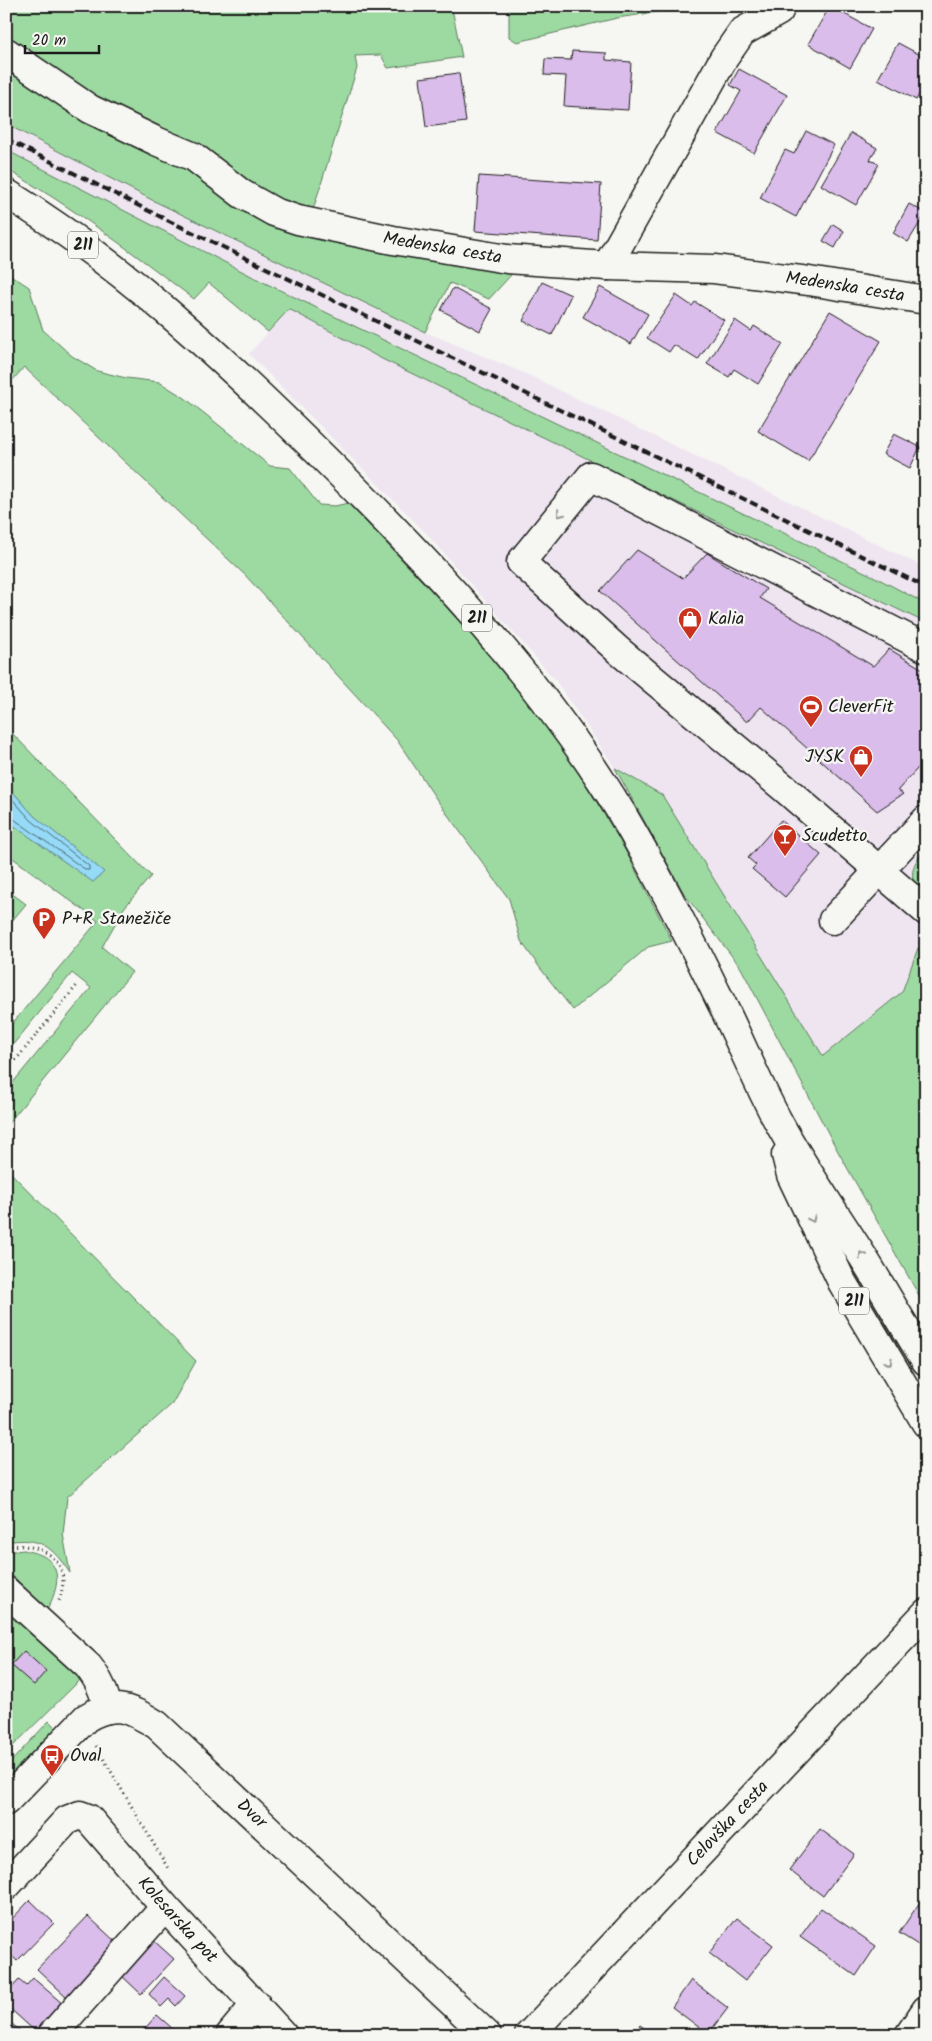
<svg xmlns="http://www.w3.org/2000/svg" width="932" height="2041" font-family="Kalam,sans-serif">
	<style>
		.built { fill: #eee5f0 }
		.green { fill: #9ddaa1; stroke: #5c7b5e }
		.water { fill: #95daf7; stroke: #658e9f }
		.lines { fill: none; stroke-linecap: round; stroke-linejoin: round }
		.shore { stroke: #4c6874; stroke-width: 1 }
		.building { fill: #dabdea; stroke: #1c1c1c }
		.minor-casing { stroke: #1c1c1c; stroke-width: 31 }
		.major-casing { stroke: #1c1c1c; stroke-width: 31 }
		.path { stroke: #1c1c1c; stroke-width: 3; stroke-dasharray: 1 4; stroke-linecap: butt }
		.minor { stroke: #f6f6f2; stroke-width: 28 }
		.major { stroke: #f6f6f2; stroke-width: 28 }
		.rail { stroke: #1c1c1c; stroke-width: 4; stroke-dasharray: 8 4; stroke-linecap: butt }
		.oneway { stroke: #949492 }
		.labels { text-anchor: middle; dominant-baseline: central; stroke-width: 4.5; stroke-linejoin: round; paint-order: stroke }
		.shield { fill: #f6f6f2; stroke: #5d5d5c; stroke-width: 1 }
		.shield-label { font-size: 16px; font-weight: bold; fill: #1c1c1c }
		.street-label { font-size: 18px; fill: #1c1c1c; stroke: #f6f6f2 }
		.poi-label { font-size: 18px; fill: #1c1c1c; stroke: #f6f6f2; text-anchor: start }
	</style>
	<rect width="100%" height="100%" fill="#f6f6f2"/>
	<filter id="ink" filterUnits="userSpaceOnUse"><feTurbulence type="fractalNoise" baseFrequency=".02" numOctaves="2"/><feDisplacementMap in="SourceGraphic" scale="10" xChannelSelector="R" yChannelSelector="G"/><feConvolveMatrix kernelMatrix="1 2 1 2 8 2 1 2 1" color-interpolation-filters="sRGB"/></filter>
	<g filter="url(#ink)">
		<!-- built -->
		<g class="built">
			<path d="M6,124L154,201L425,332L526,374L926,568V604L873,576L263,282L58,177L6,150Z"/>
			<path d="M289,309L382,359L926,623V1297L741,968L685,895L615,768L556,681L424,531L249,354Z"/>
		</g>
		<!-- green -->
		<g class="green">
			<path d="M6,6H455L452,9L462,57L388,68L381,55L355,56L357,68L312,213L293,211L6,46Z"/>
			<path d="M509,6H675L664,11L617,18L517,42L509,37Z"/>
			<path d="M6,60L172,156L233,204L511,270V275L489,299L450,283L425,332L154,201L6,124Z"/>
			<path d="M6,150L263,282L873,576L926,604V623L382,359L289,309L268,332L209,283L194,299C133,253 73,207 6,169Z"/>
			<path d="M6,272L29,287L43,330L72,356L97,371L126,378L159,382L185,398L270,466L290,468L319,505L335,506L348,503L440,600L507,675L570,758L622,844L672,941L648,947L573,1010L540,968L521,941L509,899L437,800L397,740L245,575L24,367L6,388Z"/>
			<path d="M6,727L151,876L124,908L102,947L132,972L6,1126V1091L91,988L72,973L6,1053V1031L98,921L6,853V820L93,882L104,872L34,816L6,784Z"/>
			<path d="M615,768L662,795L823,1056L902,992L918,948L926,954V1308L835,1146L741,968L685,895Z"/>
			<path d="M926,848V900C907,883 909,866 926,848Z"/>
			<path d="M11,893L26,904L6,928V899Z"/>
			<path d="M6,1168L196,1361L172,1404L67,1497L63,1534L70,1573C52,1547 41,1536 6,1542Z"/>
			<path d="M24,1550C30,1552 38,1553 43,1556C65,1569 56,1593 47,1610L6,1569V1552Z"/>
			<path d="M6,1610L81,1679L6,1753Z"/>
			<path d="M49,1721L56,1728L6,1783V1767Z"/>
		</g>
		<!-- water -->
		<path class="water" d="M6,784L34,816L104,872L93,882L6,820Z"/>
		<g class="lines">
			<!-- shore -->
			<path class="shore" d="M6,792L31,820L89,866V870H86L11,817L6,816"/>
		</g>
		<!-- building -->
		<g class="building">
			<path d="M830,6L872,29L850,68L808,44Z"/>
			<path d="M898,43L926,58V82L916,100L878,79Z"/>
			<path d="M572,51L606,53V60L631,62L628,110L564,106L566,76L544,75L545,59L571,60Z"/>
			<path d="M739,69L787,95L754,153L717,133L741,91L730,85Z"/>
			<path d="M459,73L466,122L426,127L420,78Z"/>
			<path d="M806,131L834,145L796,217L760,198L785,150L794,154Z"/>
			<path d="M851,133L877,148L870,160L879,164L856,205L821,185Z"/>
			<path d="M479,176L601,184L597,240L475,231Z"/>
			<path d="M909,204L926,213L908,242L893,233Z"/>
			<path d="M833,224L844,231L835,248L823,241Z"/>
			<path d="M542,282L571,295L552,335L523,321Z"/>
			<path d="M600,287L648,314L631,344L583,317Z"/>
			<path d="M453,288L492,309L480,331L441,310Z"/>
			<path d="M676,295L692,306L695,302L724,320L698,360L674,345L669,352L647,338Z"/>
			<path d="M830,311L881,341L808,461L758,431Z"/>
			<path d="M735,320L751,331L754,326L783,344L758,384L734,369L729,377L707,364Z"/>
			<path d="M894,434L920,447L910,468L883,454Z"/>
			<path d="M637,550L683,578L707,553L766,589L760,598L873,666L889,649L926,671V759L898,790L903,794L877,811L761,707L747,722L600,591Z"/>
			<path d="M781,820L821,855L785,897L752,869L756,865L748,858Z"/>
			<path d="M24,1651L46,1671L34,1685L11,1665Z"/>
			<path d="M820,1829L854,1854L823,1896L789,1870Z"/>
			<path d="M926,1893V1950L899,1933Z"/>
			<path d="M30,1900L54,1923L17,1961L6,1950V1925Z"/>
			<path d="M821,1908L876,1946L856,1976L800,1937Z"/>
			<path d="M88,1916L119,1945L69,1999L37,1969Z"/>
			<path d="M737,1918L773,1945L745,1981L709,1953Z"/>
			<path d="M153,1940L174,1959L141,1994L121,1975Z"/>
			<path d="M164,1977L185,1996L176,2006L169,1999L161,2007L149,1994Z"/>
			<path d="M33,1978L64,2005L38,2034L6,2005V1994L19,1980L26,1986Z"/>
			<path d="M691,1980L728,2008L708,2034L672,2007Z"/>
			<path d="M157,2015L180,2035H139Z"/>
			<path d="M6,2019L25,2035H6Z"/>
			<path d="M640,2025L652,2034V2035H633Z"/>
		</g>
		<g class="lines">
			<!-- minor casing -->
			<g class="minor-casing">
				<g id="minor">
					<path id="s1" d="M6,52L90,109L156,141L194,157L242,194L274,212L298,220L393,240L507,259L607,266L714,269L809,281L926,300"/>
					<path d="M607,266L724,58L742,32L779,11"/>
					<path d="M926,648L591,476L521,562L619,651L784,788L926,911"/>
					<path d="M833,920L926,820"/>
					<path d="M6,1591L88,1666C99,1680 104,1691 108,1709"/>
					<path id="s2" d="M6,1801L86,1718C115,1700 131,1709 157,1725L487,2035"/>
					<path id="s3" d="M6,1886L67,1820L80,1815L88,1818L165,1907L283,2035"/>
					<path d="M52,2035L165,1907"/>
					<path d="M230,2035L256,2004"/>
					<path id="s4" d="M529,2035L926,1613"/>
					<path d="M909,2035L926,2010"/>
				</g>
			</g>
			<!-- major casing -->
			<g class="major-casing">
				<g id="major">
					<path d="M6,193C125,266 227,362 325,459C434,567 541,680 621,812C657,873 689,936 720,1000C740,1040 757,1083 779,1123C804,1169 835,1213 863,1257C885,1292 904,1327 926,1361"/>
					<path d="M786,1155L791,1175L842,1282L926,1423"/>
				</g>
			</g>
			<!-- path -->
			<g class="path">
				<path d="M6,1072L78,984"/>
				<path d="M6,1546C45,1542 75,1562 58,1603"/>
				<path d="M96,1746L169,1870"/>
			</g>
			<!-- minor -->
			<use href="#minor" class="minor"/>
			<!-- major -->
			<use href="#major" class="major"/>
			<!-- rail -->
			<path class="rail" d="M6,139L169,221L926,587"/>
		</g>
		<!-- one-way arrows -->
		<defs><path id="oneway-chevron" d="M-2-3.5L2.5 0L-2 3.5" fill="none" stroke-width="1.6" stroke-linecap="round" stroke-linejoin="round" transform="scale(1.25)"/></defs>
		<g class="oneway">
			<use href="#oneway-chevron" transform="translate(560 514) rotate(129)"/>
			<use href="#oneway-chevron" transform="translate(812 1219) rotate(64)"/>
			<use href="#oneway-chevron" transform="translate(862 1255) rotate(-122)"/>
			<use href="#oneway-chevron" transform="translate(889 1362) rotate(60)"/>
		</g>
	</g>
	<!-- icons -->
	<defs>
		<g id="shop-pin" transform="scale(1.25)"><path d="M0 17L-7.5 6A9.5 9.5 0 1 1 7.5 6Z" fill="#c8321e" stroke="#f6f6f2"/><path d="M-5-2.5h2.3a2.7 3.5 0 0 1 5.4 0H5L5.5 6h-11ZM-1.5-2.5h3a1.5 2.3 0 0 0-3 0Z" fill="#fff"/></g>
		<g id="stadium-pin" transform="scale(1.25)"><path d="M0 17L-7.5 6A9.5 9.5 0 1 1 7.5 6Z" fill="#c8321e" stroke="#f6f6f2"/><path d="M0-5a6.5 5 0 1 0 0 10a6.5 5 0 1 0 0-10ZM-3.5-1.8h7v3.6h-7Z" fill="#fff"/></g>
		<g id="bar-pin" transform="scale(1.25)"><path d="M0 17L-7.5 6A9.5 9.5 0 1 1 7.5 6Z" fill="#c8321e" stroke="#f6f6f2"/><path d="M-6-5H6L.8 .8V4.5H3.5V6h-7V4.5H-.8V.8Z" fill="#fff"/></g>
		<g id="parking-pin" transform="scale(1.25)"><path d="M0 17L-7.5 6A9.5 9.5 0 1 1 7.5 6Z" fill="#c8321e" stroke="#f6f6f2"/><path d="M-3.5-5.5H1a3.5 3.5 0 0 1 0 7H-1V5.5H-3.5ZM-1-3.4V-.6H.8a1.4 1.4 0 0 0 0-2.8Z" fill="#fff"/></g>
		<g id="bus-pin" transform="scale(1.25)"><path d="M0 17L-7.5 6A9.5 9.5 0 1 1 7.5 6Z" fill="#c8321e" stroke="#f6f6f2"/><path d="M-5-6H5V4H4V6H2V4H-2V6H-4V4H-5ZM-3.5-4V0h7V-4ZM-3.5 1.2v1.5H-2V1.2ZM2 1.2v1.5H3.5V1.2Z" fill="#fff"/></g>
	</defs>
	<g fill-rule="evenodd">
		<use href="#shop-pin" x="690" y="619"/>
		<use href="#stadium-pin" x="811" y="707"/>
		<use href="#shop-pin" x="861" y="757"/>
		<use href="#bar-pin" x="785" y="836"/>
		<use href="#parking-pin" x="44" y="919"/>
		<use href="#bus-pin" x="52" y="1756"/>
	</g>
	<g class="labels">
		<!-- shield labels -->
		<g class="shield">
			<rect x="68" y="231.5" width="30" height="27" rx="4"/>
			<rect x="462" y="604.5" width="30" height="27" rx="4"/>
			<rect x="839" y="1287.5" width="30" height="27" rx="4"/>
		</g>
		<g class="shield-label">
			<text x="83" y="245">211</text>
			<text x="477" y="618">211</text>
			<text x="854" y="1301">211</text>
		</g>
		<!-- street labels -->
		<g class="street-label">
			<text stroke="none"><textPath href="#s1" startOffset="486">Medenska cesta</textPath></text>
			<text stroke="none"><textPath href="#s1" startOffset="891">Medenska cesta</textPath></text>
			<text stroke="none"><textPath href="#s2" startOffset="322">Dvor</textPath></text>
			<text stroke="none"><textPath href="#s4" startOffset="290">Celovška cesta</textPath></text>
			<text stroke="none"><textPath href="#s3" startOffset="248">Kolesarska pot</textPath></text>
		</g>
		<!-- poi labels -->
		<g class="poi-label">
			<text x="708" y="619">Kalia</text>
			<text x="828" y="707">CleverFit</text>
			<text x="844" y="757" text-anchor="end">JYSK</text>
			<text x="802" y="836">Scudetto</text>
			<text x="62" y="919">P+R Stanežiče</text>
			<text x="70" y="1756">Oval</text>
		</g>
	</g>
	<!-- margin -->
	<rect width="932" height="2041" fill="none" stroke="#f6f6f2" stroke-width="25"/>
	<rect x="12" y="12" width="907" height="2016" fill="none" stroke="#1c1c1c" stroke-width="2" filter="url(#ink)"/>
	<!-- scale -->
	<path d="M25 45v8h74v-8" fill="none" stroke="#1c1c1c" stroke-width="2.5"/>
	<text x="32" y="45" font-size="15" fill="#1c1c1c" stroke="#f6f6f2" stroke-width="4" paint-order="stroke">20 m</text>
</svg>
